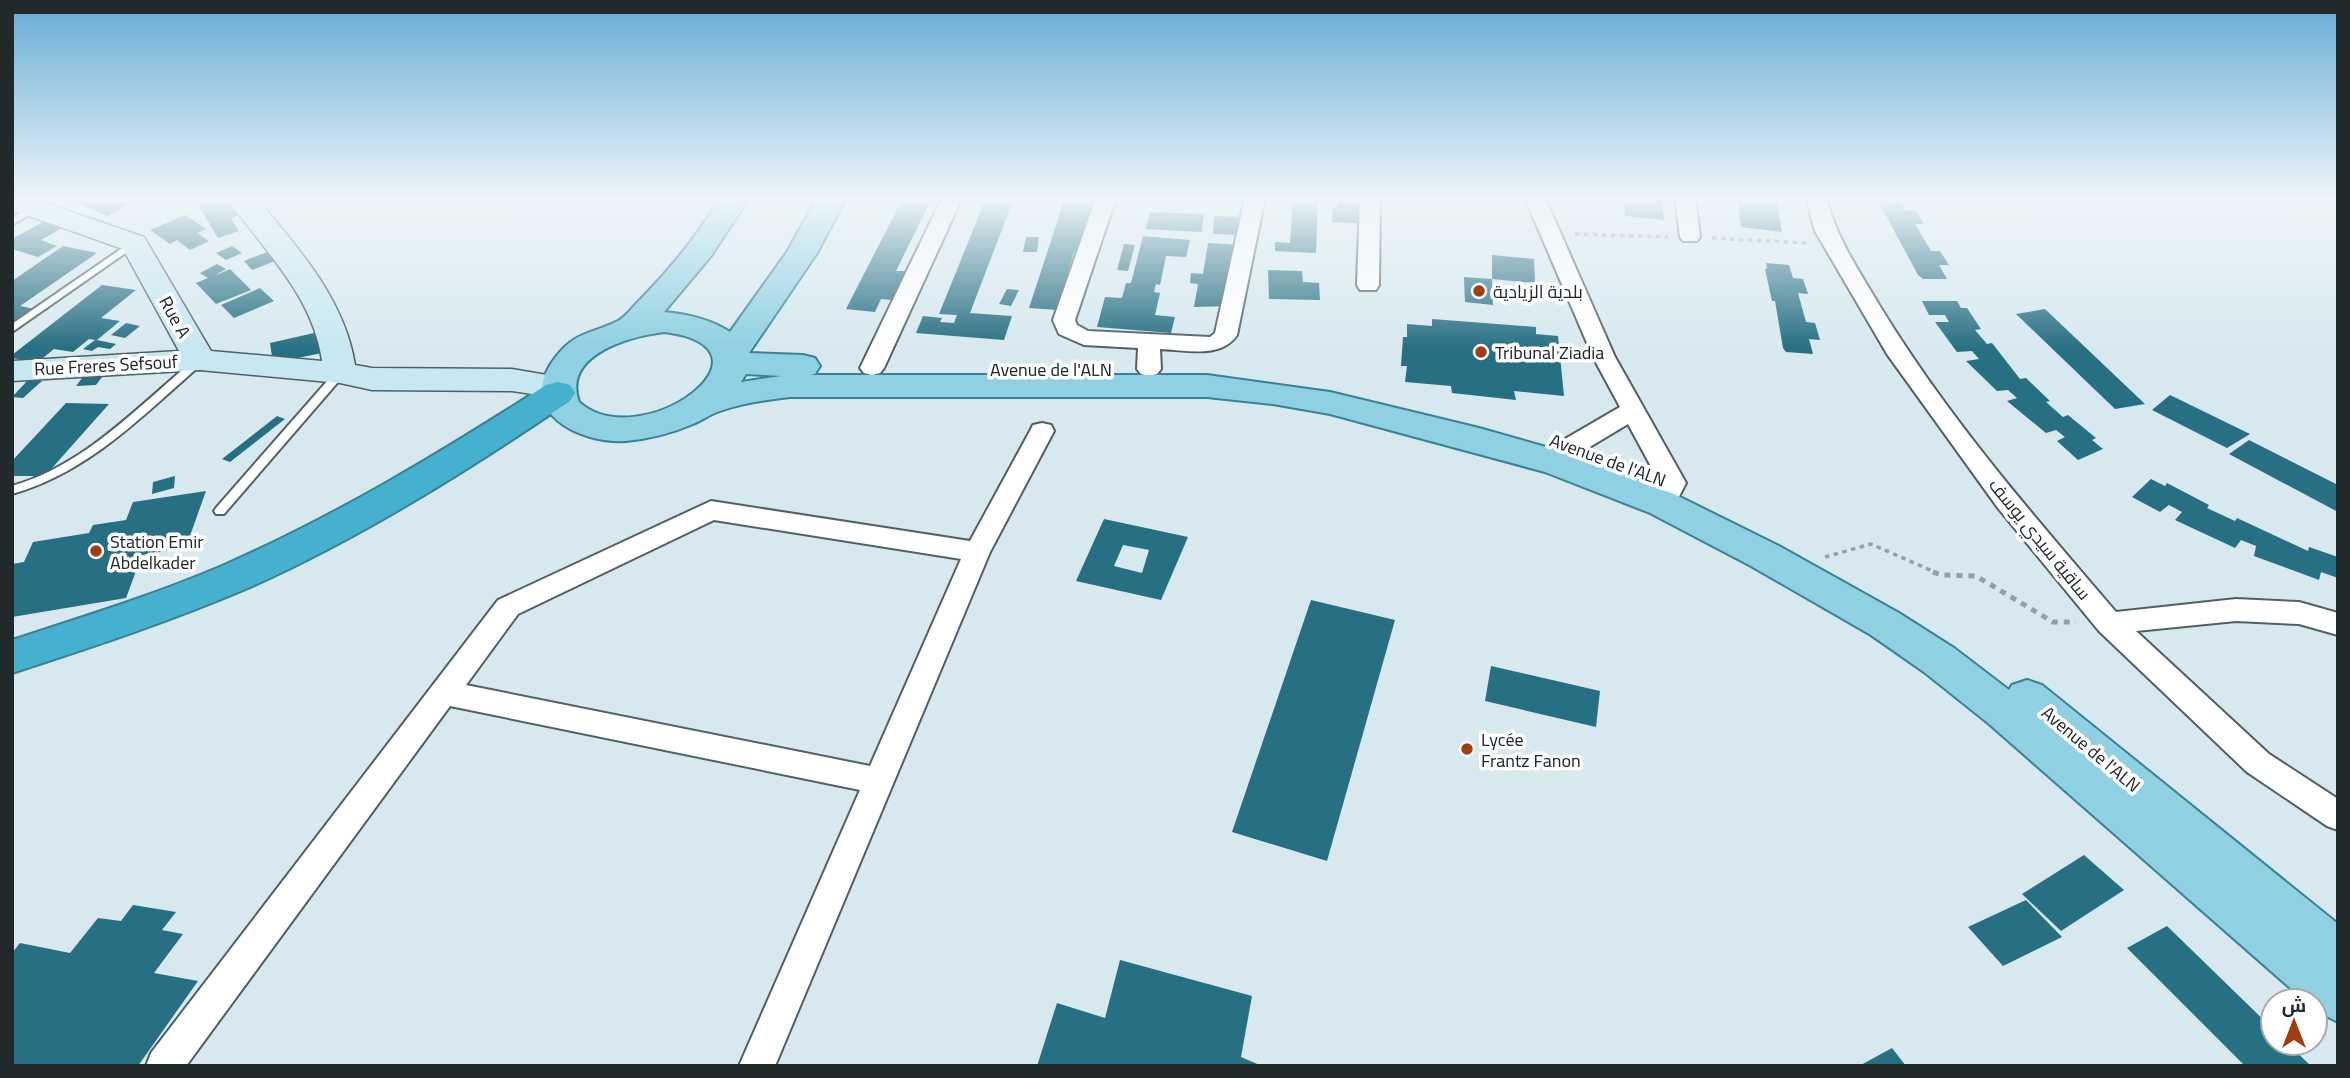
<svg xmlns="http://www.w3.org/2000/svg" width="2350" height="1078" font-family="Georgia,Cairo,serif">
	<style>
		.building { fill: #276f83; fill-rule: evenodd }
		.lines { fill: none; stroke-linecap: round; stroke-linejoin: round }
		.lane-casing { stroke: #516066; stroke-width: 4 }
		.street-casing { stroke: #516066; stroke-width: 4 }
		.secondary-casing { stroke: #516066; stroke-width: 3 }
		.primary-casing { stroke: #398196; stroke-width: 4 }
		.highway-casing { stroke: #398196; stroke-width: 4 }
		.path-far1 { stroke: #93a1a6; stroke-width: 3.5; stroke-dasharray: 4.5 4.5; stroke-linecap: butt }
		.path { stroke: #93a1a6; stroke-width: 5; stroke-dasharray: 6 6; stroke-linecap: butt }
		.lane { fill: #fff; fill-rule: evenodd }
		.street { fill: #fff; fill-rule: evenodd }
		.secondary { fill: #c7e8f1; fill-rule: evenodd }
		.primary { fill: #8fd0e2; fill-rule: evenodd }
		.highway { fill: #45b1cf; fill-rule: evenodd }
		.poi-dot { fill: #a23c12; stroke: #fff; stroke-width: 2.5 }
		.labels { text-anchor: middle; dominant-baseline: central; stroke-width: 7; stroke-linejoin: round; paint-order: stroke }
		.poi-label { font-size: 18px; fill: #22292b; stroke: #fff; text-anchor: start }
		.street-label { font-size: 18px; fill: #22292b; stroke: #fff }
	</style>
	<rect width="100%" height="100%" fill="#d7e9ef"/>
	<!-- building -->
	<g class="building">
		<path d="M65,198H130L125,201L131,203L107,216Z"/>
		<path d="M217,198H232L242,214L231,218L239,231L218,238L198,205Z"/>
		<path d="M903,198H932L896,271H906L892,300L881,299L875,312L846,309Z"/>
		<path d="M986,198H1014L970,313L1012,316L1004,340L916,333L923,316L942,318L940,322L954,323L957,315L939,314Z"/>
		<path d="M1065,198H1094L1077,253L1074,252L1057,310L1029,308Z"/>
		<path d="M1293,198H1318L1316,253L1275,251V242L1290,243Z"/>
		<path d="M1339,198H1373L1374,224L1332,222L1333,207H1338Z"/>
		<path d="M1624,198H1662L1664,220L1625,216Z"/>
		<path d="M1737,198H1776L1782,232L1741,227Z"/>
		<path d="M1877,199H1898L1906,211H1915L1924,224H1915L1931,251H1940L1949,265H1939L1947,279H1923L1918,275Z"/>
		<path d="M1150,212L1204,214L1202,232L1146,229Z"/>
		<path d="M185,215L206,229L197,233L209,241L190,250L177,240L170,244L150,230Z"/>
		<path d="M1214,216L1245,217V235L1213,234Z"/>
		<path d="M48,219L67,225L41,240L57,246L38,257L12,249V239Z"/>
		<path d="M1143,236L1190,240L1186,257L1166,256L1160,285L1156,284L1154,292L1160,293L1155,315L1175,317L1171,333L1097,327L1105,297L1122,298L1126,283H1131Z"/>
		<path d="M1026,237H1039L1037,252H1023Z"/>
		<path d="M1208,243L1243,245L1231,306L1194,307L1198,284L1190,283L1191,273L1203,274Z"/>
		<path d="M1124,244L1135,245L1128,271L1117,270Z"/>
		<path d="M63,246L97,253L20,306L39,310L12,329V281Z"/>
		<path d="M232,246L242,253L226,260L216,253Z"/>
		<path d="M267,252L275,261L252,270L244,261Z"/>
		<path d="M1492,255L1534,259L1535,283L1492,279Z"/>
		<path d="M1766,263L1789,265L1793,278L1803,279L1808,294L1798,293L1806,322L1815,323L1820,340L1809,339L1813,354L1786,352L1783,348L1775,301H1772L1765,269H1767Z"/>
		<path d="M217,264L226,269L214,276L230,269L251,290L216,304L196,283L208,278L200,273Z"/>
		<path d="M1268,270L1302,271L1303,282L1319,283L1320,300L1269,299Z"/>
		<path d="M1464,277L1492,279L1493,305L1465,302Z"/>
		<path d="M102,285L136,290L101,318L120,321L97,340L116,344L110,349L98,347L92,351L83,349L95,340L89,339L73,352L54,349L38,362L12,358V355Z"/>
		<path d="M260,288L274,301L234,318L221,305Z"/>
		<path d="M1007,289L1019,290L1011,306L999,304Z"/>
		<path d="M1922,301H1957L1961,308H1967L1981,329L1975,330L1987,344L1992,343L2020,379L2026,378L2050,401L2046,402L2063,417L2068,415L2096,438L2092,440L2103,449L2078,460L2057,441L2065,437L2056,430L2046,433L2007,401L2017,398L2008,390L1997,391L1966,361L1979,359L1972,351L1957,352L1935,322H1949L1945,315H1929Z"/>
		<path d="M2045,309L2145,404L2115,409L2016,314Z"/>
		<path d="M1432,319L1536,327V334L1558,336L1564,396L1514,391L1516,400L1452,393L1451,386L1405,382L1407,366H1401L1403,337H1407V324L1432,326Z"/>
		<path d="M126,323L140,326L125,338L111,335Z"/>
		<path d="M327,330V352L273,363L270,343Z"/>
		<path d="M106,372L96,385L76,386L86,373Z"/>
		<path d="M28,380L42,381L23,398L12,397Z"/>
		<path d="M2170,395L2250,434L2227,448L2152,410Z"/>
		<path d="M66,403L109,404L45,476H12V461Z"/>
		<path d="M277,416L285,419L230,462L222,459Z"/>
		<path d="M2249,440L2338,485V512L2229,454Z"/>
		<path d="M175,476L174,488L152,494L153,482Z"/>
		<path d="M2151,479L2165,486L2167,483L2209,505L2207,508L2235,521L2237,518L2308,551L2309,547L2338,557V578L2321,572L2319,580L2254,556L2256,546L2241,540L2235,548L2175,520L2182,512L2169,505L2160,512L2132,497Z"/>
		<path d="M206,491L186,547L142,555L126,598L12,617V564L24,562L33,542L89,533L93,525L126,520L133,502Z"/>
		<path d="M1104,519L1188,537L1161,600L1076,581ZM1123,545L1149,550L1142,573L1114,566Z"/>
		<path d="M1311,600L1395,620L1327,861L1232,832Z"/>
		<path d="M1491,666L1600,691L1596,727L1485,701Z"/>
		<path d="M2084,855L2124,890L2061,931L2022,894Z"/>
		<path d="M2026,900L2062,937L2003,966L1968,927Z"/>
		<path d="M133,905L176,912L162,930L183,934L154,973L198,981L138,1066H12V953L20,943L70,953L98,918L121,921Z"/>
		<path d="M2167,926L2273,1029V1043H2287L2311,1066H2245L2127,948Z"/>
		<path d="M1120,960L1252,996L1241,1057L1262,1066H1037L1057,1003L1105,1018Z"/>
		<path d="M1892,1048L1906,1066H1859Z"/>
	</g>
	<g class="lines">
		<!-- lane casing -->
		<g class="lane-casing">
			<g id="lane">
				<path d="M34,205L37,206V210L12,225V218Z"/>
				<path d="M134,240L137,241V245L12,332V324Z"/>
				<path d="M200,357L204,358L205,360L204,362C144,414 90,472 12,494V486C85,465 140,405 196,358Z"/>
				<path d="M340,370L345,373L344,375L224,514H216L214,511L216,508L336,371Z"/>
			</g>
		</g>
		<!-- street casing -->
		<g class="street-casing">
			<g id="street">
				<path d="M942,198H962L884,368L880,373L872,375L864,373L860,368Z"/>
				<path d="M1096,198H1116L1075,320L1077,325L1088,331L1210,337L1215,333L1245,198H1265L1237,335C1221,359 1186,350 1160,349L1161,369L1157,374L1149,376L1141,374L1137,369L1138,348L1084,345L1059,334L1053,320Z"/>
				<path d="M1360,198H1380L1379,285L1376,290H1360L1357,285Z"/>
				<path d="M1525,198H1545L1615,357L1686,483L1672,510L1663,513L1654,510L1650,504L1660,483L1628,424L1583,451L1567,469L1558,472L1549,469L1546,463L1565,439L1620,407L1593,357Z"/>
				<path d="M1675,198H1695L1700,237L1697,241H1683L1680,237Z"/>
				<path d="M1806,198H1826C1838,240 1856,266 1878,303C1945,414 2031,513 2116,612L2236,599L2299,602L2338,613V635L2299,624L2236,621L2136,631L2269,754L2338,799V830L2327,826L2247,772L2099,631L1998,508L1887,354L1815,231Z"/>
				<path d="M1042,423L1051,425L1054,431L990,552L775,1066H739L860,790L450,706L186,1066H146L151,1053L498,600L711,501L970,541L1030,431L1033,425ZM714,520L961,559L870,766L466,685L518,614Z"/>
			</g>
		</g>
		<!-- secondary casing -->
		<g class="secondary-casing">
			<path id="secondary" d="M12,198H31L144,237L211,351L322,361C313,295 263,250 227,198H256C298,247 345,300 355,365L372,368L512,369L570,379L574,387L570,395L558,398L512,391L372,390L340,383L200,370L12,381V361L179,351L123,249L12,210Z"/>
		</g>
		<!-- primary casing -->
		<g class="primary-casing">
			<path id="primary" d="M720,198H749L711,256L664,312C687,314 710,319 730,332L787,252L817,198H846L817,253L749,353L803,355L815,358L820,366L815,374L811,375H1207L1330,392L1479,428L1571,454L1676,495L1779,546L1899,613L1954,648L2009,690L2012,685L2027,680L2042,685L2338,924V1022L2315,1010V1001H2305L1988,723L1924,672L1871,635L1751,566L1650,513L1545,472L1330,414L1273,404L1207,397H790C765,400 741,403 717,412C709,415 701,421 693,424C672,433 649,439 626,441C579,444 514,411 555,358C575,331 592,334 618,321C626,317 634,305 641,299C671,268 698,235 720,198ZM665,332C789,349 640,457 579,402C562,354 631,336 665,332ZM746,374L781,376L741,382Z"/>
		</g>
		<!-- highway casing -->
		<g class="highway-casing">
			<path id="highway" d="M558,382L570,385L575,393L570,401C467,471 362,537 248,588C171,621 92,647 12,673V640C83,617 154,595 222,566C336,516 442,452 546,385Z"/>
		</g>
		<!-- path-far1 -->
		<g class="path-far1">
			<path d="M1575,234L1668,237"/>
			<path d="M1712,238L1808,243"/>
			<path d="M1825,557L1871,544L1937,573"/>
		</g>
		<!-- path -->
		<path class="path" d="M1933,572L1941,575L1976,576L2053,622H2076"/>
		<!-- lane -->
		<use href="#lane" class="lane"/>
		<!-- street -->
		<use href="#street" class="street"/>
		<!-- secondary -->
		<use href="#secondary" class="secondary"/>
		<!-- primary -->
		<use href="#primary" class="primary"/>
		<!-- highway -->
		<use href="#highway" class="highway"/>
	</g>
	<!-- sky -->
	<linearGradient id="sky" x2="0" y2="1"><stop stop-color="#65abd5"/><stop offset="0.57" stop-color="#edf5f8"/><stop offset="1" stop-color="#edf5f8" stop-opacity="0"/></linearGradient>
	<rect width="2350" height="349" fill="url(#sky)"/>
	<!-- markers -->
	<g class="poi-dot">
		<circle cx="1479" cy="291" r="7"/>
		<circle cx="1481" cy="352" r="7"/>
		<circle cx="96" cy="551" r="7"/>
		<circle cx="1467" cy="749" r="7"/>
	</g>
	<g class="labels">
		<!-- poi labels -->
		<g class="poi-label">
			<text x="1493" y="291">بلدية الزيادية</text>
			<text x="1495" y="352">Tribunal Ziadia</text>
			<text x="110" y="541">Station Emir<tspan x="110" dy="21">Abdelkader</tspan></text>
			<text x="1481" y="739">Lycée<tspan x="1481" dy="21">Frantz Fanon</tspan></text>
		</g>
		<!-- street labels -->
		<g class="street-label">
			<text transform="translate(175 317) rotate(61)">Rue A</text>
			<text transform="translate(106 365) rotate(-3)">Rue Freres Sefsouf</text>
			<text x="1051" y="369">Avenue de l'ALN</text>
			<text transform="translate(1608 460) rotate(20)">Avenue de l'ALN</text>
			<text transform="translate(2040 539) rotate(51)">ساقية سيدي يوسف</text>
			<text transform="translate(2091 749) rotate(40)">Avenue de l'ALN</text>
		</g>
	</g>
	<!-- border -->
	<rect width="2350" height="1078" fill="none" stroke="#22292b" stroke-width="28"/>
	<!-- north arrow -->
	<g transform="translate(2294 1022)"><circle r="33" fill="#ffffff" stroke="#a7a9aa" stroke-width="2"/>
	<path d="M0-5L12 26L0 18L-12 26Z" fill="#a23c12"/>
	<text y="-10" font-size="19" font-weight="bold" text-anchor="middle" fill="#22292b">ش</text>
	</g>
</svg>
